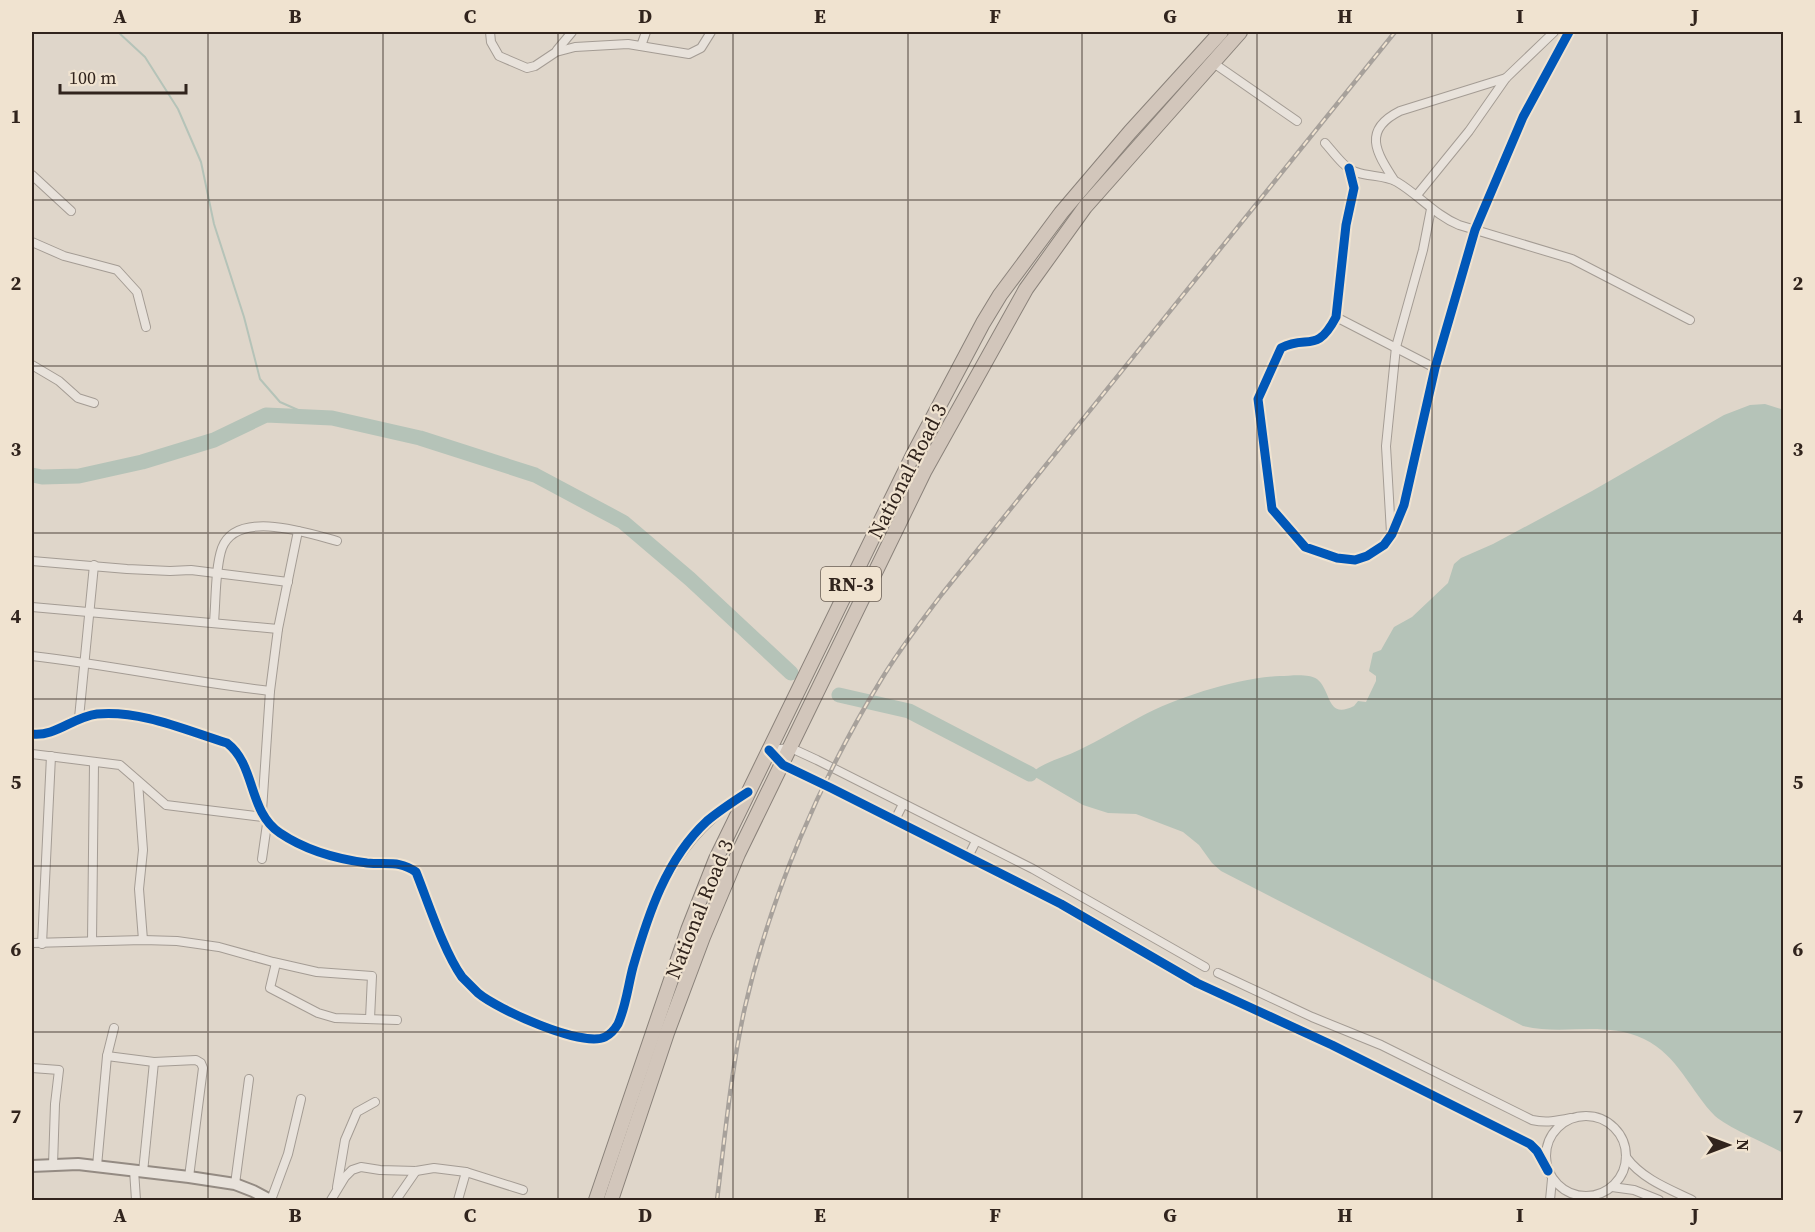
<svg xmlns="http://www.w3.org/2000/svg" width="1815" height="1232" font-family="'Source Serif 4',serif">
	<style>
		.water { fill: #b5c3b8 }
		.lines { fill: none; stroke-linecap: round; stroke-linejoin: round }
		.stream { stroke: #b5c3b8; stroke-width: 2 }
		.river { stroke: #b5c3b8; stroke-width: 15 }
		.street-casing { stroke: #a49c94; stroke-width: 10 }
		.secondary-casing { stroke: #948b83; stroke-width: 14 }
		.highway-casing { stroke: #8a827a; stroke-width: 16 }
		.street { stroke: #e8e2db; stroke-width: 8 }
		.secondary { stroke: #e8e2db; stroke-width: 10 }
		.highway { stroke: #d2c6bb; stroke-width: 14 }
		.rail-casing { stroke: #a7a19b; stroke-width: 4.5 }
		.rail { stroke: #f0e3d0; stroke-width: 2; stroke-dasharray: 7; stroke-linecap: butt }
		.cycleway-casing { stroke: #f0e3d0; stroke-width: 13 }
		.cycleway { stroke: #0057b8; stroke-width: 9 }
		.grid { fill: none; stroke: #31241d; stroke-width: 1.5; stroke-opacity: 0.55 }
		.labels { text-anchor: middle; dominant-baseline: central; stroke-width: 4.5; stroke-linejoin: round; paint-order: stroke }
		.shield { fill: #f0e3d0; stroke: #6a5d53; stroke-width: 1.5 }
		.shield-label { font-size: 20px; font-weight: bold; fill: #31241d }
		.street-label { font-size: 21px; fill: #31241d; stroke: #f0e3d0 }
		.neatline { fill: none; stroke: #31241d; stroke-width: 2 }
		.grid-label { font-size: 20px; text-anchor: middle; font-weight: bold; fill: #31241d }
	</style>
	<rect width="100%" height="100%" fill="#dfd6ca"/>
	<!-- water -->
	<path class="water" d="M1765,404L1784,410L1783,1153C1767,1144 1727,1127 1715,1116C1691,1092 1678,1055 1644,1039C1602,1020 1565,1036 1523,1026L1221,871L1212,863L1199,845L1183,832L1136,814L1108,813L1083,805L1030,774C1043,762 1063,758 1079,750C1100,740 1119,728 1140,717C1177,697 1238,678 1280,676C1290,676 1308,673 1317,679C1332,691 1326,720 1354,706L1358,701L1366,702L1376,681V676L1369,671L1373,653L1381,650L1394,627L1412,617L1448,583L1454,564L1461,558L1493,544L1592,491L1724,415L1750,405Z"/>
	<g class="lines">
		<!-- stream -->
		<path class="stream" d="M118,32L145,57L178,109L201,162L214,224L244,317L260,379L280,402L314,417"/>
		<!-- river -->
		<g class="river">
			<path d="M32,475L42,477L79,476L142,462L214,440L266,415L332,418L420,438L535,475L623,522L690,579L791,673"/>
			<path d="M839,695L909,711L1030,774"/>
		</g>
		<!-- street casing -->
		<g class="street-casing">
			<g id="street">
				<path d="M490,32L491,42L499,56L527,68L535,66L556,52L575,47L628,44L689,54L701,48L711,32"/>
				<path d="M641,46L646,32"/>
				<path d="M557,50L572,32"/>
				<path d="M1212,62L1297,121"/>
				<path d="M1325,143C1334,153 1344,168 1356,172C1369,177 1385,175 1397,182C1419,195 1435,215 1459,225L1572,259L1690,320"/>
				<path d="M1349,168L1354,188L1346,225L1336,317C1316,355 1308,334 1281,348L1258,399L1272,509L1305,547L1337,558L1355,560L1367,556L1384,545L1392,534L1404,505L1435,368L1475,230L1523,117L1569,32"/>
				<path d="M32,175L71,211"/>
				<path d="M1394,180C1376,152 1362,130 1400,111L1506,78"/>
				<path d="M1417,195L1469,131L1506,78L1554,32"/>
				<path d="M32,242L64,256L117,270L137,292L146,327"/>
				<path d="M1336,317L1435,368"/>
				<path d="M32,365L59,381L78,398L94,403"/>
				<path d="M1391,533L1386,446L1396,347L1423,250L1431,209"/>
				<path d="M32,561L127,569L170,571L191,570L288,582"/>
				<path d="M32,607L278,629"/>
				<path d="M214,622C216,600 215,568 222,548C237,509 308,533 337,541"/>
				<path d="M32,656C111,665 190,682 270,691"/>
				<path d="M79,718L94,565"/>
				<path d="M32,734C55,737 73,717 97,714C141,710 185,730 227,743C256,765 248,812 280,833C305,850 337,859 367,863C387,865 399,860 416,872C428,902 444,952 462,977C467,982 473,988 478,993C497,1009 582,1048 605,1037C611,1034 615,1029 618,1024C625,1007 627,989 632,971C654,896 675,838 744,795"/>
				<path d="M769,750L791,748L817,760L1033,869L1205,967"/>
				<path d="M769,750L783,765L831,788L1061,904L1197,983"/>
				<path d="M32,754L120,765L166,805L263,817"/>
				<path d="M138,782L143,850L139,889L143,940"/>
				<path d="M262,811L270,691L278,629L298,531"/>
				<path d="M895,820L903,804"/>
				<path d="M968,857L976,841"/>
				<path d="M262,859L267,824"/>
				<path d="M92,941L94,763"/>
				<path d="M32,943L143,940L177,941L219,947L273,962L317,972L372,976L370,1019"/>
				<path d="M42,944L51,756"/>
				<path d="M276,963L270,988L318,1013L335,1018L397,1020"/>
				<path d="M1218,973L1312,1017L1381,1045L1532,1120C1546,1123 1557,1121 1571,1118"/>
				<path d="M1210,989L1332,1045L1530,1144L1537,1151L1548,1171"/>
				<path d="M107,1056L154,1062L196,1060L201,1063L203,1068L189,1177"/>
				<path d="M32,1068L59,1070L55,1104L53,1165"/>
				<circle cx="1586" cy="1156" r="40"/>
				<path d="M1626,1157C1642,1179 1669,1189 1692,1200"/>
				<path d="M97,1166L107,1056L114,1028"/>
				<path d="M134,1170L136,1200"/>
				<path d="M143,1172L154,1062"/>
				<path d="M235,1184L249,1079"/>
				<path d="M337,1187L345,1140L357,1112L375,1102"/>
				<path d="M1612,1187L1634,1190L1659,1200"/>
				<path d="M271,1200L288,1154L301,1099"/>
				<path d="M331,1200L345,1177L352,1170L361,1167L380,1170L416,1171L434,1168L466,1172L523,1190"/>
				<path d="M396,1200L416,1171"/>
				<path d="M458,1200L466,1172"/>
				<path d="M1550,1200L1552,1179"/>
			</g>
		</g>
		<!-- secondary casing -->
		<g class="secondary-casing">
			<path id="secondary" d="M32,1166L78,1164L189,1177L235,1184L253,1191L270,1200"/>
		</g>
		<!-- highway casing -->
		<g class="highway-casing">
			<g id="highway">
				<path d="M596,1200L688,930L716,859L913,455L983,323L1000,295L1061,213L1130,132L1221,32"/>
				<path d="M611,1200L667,1033L703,937L738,854L925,470L1026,289L1085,207L1240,32"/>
			</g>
		</g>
		<!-- street -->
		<use href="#street" class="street"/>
		<!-- secondary -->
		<use href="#secondary" class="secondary"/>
		<!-- highway -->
		<use href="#highway" class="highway"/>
		<!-- rail casing -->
		<g class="rail-casing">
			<path id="rail" d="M717,1200C725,1136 731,1070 745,1007C771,894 821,778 881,680C899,650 921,622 942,594L1395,32"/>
		</g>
		<!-- rail -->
		<use href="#rail" class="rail"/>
		<!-- cycleway casing -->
		<g class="cycleway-casing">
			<g id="cycleway">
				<path d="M1349,168L1354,188L1346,225L1336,317C1316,355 1308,334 1281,348L1258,399L1272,509L1305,547L1337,558L1355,560L1367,556L1384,545L1392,534L1404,505L1435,368L1475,230L1523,117L1569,32"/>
				<path d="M32,734C55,737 73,717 97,714C141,710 185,730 227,743C256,765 248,812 280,833C305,850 337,859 367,863C387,865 399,860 416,872C428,902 444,952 462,977C467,982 473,988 478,993C497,1009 582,1048 605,1037C611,1034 615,1029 618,1024C626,1006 628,986 633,967C648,915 666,859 707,821C720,810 734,801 748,792"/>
				<path d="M769,750L783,765L831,788L1061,904L1197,983L1332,1045L1530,1144L1537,1151L1548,1171"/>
			</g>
		</g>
		<!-- cycleway -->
		<use href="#cycleway" class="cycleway"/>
	</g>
	<!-- grid -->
	<path class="grid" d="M208,32V1200M383,32V1200M558,32V1200M733,32V1200M908,32V1200M1082,32V1200M1257,32V1200M1432,32V1200M1607,32V1200M32,200H1784M32,366H1784M32,533H1784M32,699H1784M32,866H1784M32,1032H1784"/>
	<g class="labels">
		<!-- shield labels -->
		<rect class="shield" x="821" y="567" width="60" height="34" rx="4.5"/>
		<g class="shield-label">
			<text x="851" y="584">RN-3</text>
		</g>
		<!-- street labels -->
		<g class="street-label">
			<text transform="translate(907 471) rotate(-63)">National Road 3</text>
			<text transform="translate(699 909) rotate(-68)">National Road 3</text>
		</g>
	</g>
	<!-- border -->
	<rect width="1815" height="1232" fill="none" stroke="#f0e3d0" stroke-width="66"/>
	<!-- north arrow -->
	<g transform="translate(1728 1145) rotate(90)" stroke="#f0e3d0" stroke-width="4.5" paint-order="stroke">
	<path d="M0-4.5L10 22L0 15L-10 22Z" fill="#31241d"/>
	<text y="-9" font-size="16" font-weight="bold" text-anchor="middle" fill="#31241d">N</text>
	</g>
	<!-- scale -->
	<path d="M60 84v9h126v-9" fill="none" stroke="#31241d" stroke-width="3"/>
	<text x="69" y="84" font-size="18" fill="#31241d" stroke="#f0e3d0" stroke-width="4.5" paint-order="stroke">100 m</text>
	<rect x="33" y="33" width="1749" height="1166" class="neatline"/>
	<g class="grid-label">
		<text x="120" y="23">A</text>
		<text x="295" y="23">B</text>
		<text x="470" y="23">C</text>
		<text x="645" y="23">D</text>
		<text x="820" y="23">E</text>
		<text x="995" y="23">F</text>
		<text x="1170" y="23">G</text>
		<text x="1345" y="23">H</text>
		<text x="1520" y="23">I</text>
		<text x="1695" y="23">J</text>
		<text x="16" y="123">1</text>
		<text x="1798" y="123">1</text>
		<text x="16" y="290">2</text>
		<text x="1798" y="290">2</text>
		<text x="16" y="456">3</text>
		<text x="1798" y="456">3</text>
		<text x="16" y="623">4</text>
		<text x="1798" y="623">4</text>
		<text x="16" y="789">5</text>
		<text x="1798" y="789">5</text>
		<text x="16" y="956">6</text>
		<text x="1798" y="956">6</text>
		<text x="16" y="1123">7</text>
		<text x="1798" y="1123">7</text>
		<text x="120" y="1222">A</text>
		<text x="295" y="1222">B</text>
		<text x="470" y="1222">C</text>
		<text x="645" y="1222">D</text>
		<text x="820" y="1222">E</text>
		<text x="995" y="1222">F</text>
		<text x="1170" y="1222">G</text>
		<text x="1345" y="1222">H</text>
		<text x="1520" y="1222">I</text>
		<text x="1695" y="1222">J</text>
	</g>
</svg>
